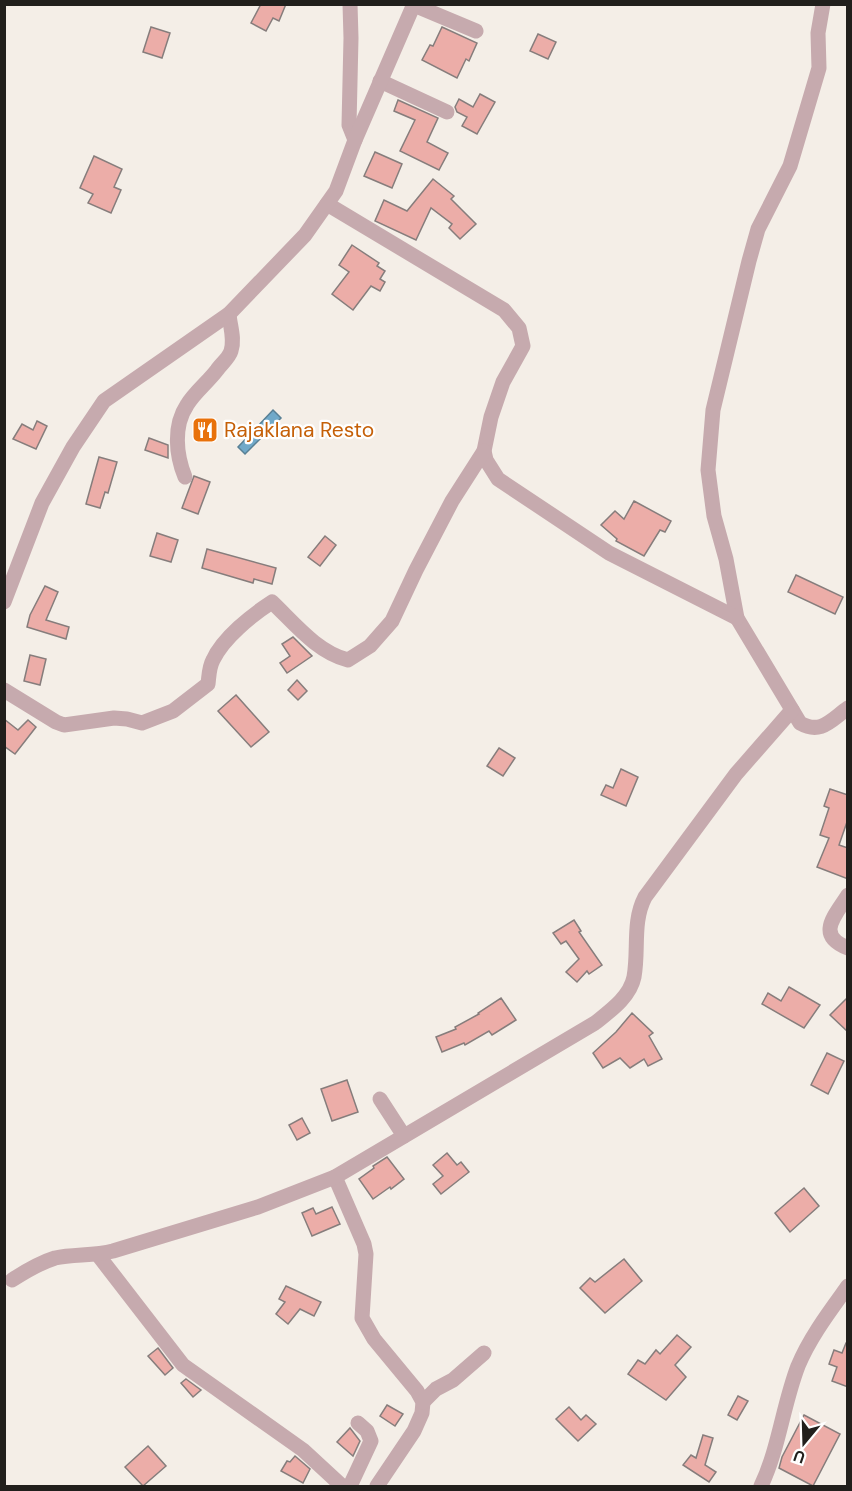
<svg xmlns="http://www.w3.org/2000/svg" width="852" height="1491" font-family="'DM Sans',sans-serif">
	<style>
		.water { fill: #71a9c9; stroke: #598095; stroke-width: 1.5 }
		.building { fill: #ecada8; stroke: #867d7c; stroke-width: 1.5 }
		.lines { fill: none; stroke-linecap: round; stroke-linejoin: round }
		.minor { stroke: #c6aaae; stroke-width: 15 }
		.labels { text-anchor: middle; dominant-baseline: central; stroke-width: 4.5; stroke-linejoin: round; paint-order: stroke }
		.food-label { font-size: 21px; fill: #c56008; stroke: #fff; text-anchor: start }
	</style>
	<rect width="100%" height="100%" fill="#f4eee7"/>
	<!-- water -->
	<path class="water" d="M273,410L281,418L245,454L238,447Z"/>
	<!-- building -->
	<g class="building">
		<path d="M261,4H286L279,21L273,18L266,31L251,23Z"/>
		<path d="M151,27L170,33L162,58L143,52Z"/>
		<path d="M442,27L477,43L469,61L466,59L457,78L422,60L430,45L433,46Z"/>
		<path d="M538,34L556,42L548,59L530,51Z"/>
		<path d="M480,94L495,102L477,134L462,126L467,117L457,112L455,107L459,99L473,107Z"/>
		<path d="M398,100L438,118L427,142L448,153L439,170L400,151L415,120L394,111Z"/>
		<path d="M375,152L402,164L392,188L364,176Z"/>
		<path d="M94,156L122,169L114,187L121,190L111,213L88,203L93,194L80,188Z"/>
		<path d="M433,179L454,196L451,199L476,224L460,239L449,228L452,224L431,208L416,240L375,221L384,200L407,211Z"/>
		<path d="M352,245L379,263L377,266L385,271L380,279L385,282L380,291L371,286L353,310L332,294L349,272L339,265Z"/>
		<path d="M37,421L47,426L36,449L13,439L22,424L33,430Z"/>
		<path d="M149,438L168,445V458L145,450Z"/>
		<path d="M99,457L117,462L108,493L105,492L100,508L86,504Z"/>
		<path d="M194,476L210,482L198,514L182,508Z"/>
		<path d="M634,501L671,521L665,532L660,530L644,556L616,541L617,539L601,525L615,511L624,519Z"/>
		<path d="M157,533L178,540L171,562L150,556Z"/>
		<path d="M325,536L336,545L320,566L308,557Z"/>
		<path d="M207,549L276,568L272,584L254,579L253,583L202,568Z"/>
		<path d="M796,575L843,597L835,614L788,592Z"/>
		<path d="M45,586L58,592L46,620L69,627L66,639L27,627L30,615Z"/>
		<path d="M293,637L312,656L287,673L280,663L290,656L282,644Z"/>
		<path d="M30,655L46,659L40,685L24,681Z"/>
		<path d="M297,680L307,691L298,700L288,690Z"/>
		<path d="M236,695L269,732L251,747L218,711Z"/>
		<path d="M4,719L18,730L28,720L36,727L15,754L4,746Z"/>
		<path d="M499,748L515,758L503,776L487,766Z"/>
		<path d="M621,769L638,777L626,806L601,795L606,785L613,788Z"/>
		<path d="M830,789L848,795V819L839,845L848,848V879L817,867L829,838L820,835L829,808L824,806Z"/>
		<path d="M574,920L581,931L579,932L602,965L589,974L587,971L577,982L566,972L579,959L566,941L561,944L553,933Z"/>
		<path d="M789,987L820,1005L804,1028L762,1004L768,993L781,1001Z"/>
		<path d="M848,997V1032L830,1015Z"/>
		<path d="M501,998L516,1020L492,1035L489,1031L465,1045L464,1043L442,1052L436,1037L456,1029L455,1027L479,1014L478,1013Z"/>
		<path d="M632,1013L653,1033L649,1036L662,1059L648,1066L644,1059L630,1068L620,1058L603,1068L593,1053L616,1032Z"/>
		<path d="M827,1053L844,1061L828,1094L811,1085Z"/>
		<path d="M347,1080L358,1112L332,1121L321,1089Z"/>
		<path d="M302,1118L310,1133L297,1140L289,1125Z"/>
		<path d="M447,1153L457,1165L461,1162L469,1172L441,1194L433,1184L443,1176L433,1165Z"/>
		<path d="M387,1157L404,1179L391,1189L390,1187L373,1199L359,1179L374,1168L373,1166Z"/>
		<path d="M804,1188L819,1206L790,1232L775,1213Z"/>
		<path d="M332,1207L340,1224L312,1236L302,1213L313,1208L316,1214Z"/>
		<path d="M624,1259L642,1281L605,1313L580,1288L590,1278L595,1282Z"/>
		<path d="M286,1286L321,1302L314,1316L300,1309L288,1324L276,1314L285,1302L279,1299Z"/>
		<path d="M677,1335L691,1347L675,1365L686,1377L666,1400L628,1374L638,1360L645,1364L656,1350L660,1354Z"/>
		<path d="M846,1343H848V1387L832,1381L837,1367L829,1364L834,1350L842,1353Z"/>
		<path d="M158,1348L173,1368L165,1375L148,1356Z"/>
		<path d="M186,1379L201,1390L193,1397L181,1383Z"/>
		<path d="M738,1396L748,1401L737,1420L728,1415Z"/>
		<path d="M387,1405L403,1414L395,1426L380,1416Z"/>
		<path d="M569,1407L581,1420L586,1415L596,1424L578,1441L556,1419Z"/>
		<path d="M804,1415L840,1434L813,1486L779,1468L782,1457Z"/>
		<path d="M350,1428L360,1441L353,1456L337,1442Z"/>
		<path d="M703,1435L713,1438L705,1465L716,1472L709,1482L683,1465L691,1455L696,1458Z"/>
		<path d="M148,1446L166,1466L143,1486L125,1467Z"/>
		<path d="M295,1456L310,1469L303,1483L281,1471L287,1461L290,1462Z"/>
	</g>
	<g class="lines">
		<!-- minor -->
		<g class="minor">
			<path d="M350,4L351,38L349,125L355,140"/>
			<path d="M823,4L818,33L819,68L790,166L758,229L749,261L713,410L708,470L714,516L726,559L737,618L800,723C821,735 831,720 848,708"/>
			<path d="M414,5L476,31"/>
			<path d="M380,81L447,112"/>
			<path d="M327,204L504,310L519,328L523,346L503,382L491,417L484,451L486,460L498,479L609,553L737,618"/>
			<path d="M185,477C176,455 173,426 187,405C194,393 208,382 217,370C221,364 229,358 231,351C235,339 230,326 229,314"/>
			<path d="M4,602L42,503L73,447L104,401L229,314L305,235L336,191L355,140L414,4"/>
			<path d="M4,690L56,722L64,725L114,718L127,719L142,723L173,711L208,684C209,676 209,667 213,660C223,638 252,615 272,602C295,624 317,652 348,660L370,646L392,621L416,570L452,501L484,451"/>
			<path d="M848,895C835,916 815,935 848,948"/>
			<path d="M380,1099L404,1136"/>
			<path d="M335,1177L364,1244L366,1254L362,1318L374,1339L417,1391L423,1402L422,1413L414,1431L377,1486"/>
			<path d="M98,1255L183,1365L303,1450L342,1486"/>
			<path d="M12,1280C26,1271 39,1263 55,1258C74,1254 94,1256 113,1251L258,1207L335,1177L595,1023C610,1011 630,997 634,977C639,950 632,922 645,897L736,774L792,710"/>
			<path d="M423,1402L436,1389L453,1380L484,1353"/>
			<path d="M350,1486L371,1441L367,1431L358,1423"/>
			<path d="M761,1486C779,1448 783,1405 798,1366C810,1337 830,1311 848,1286"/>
		</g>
	</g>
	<!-- icons -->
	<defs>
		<g id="restaurant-square" transform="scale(1.35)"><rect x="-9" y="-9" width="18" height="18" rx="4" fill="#e8710a" stroke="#fff"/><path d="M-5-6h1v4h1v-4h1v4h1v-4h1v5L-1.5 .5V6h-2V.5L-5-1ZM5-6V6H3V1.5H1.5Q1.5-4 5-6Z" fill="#fff"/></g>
	</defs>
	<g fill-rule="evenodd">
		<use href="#restaurant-square" x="205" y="430"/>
	</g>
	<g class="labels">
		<!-- food labels -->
		<g class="food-label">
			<text x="224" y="430">Rajaklana Resto</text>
		</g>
	</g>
	<!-- border -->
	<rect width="852" height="1491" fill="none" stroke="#211f1c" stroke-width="12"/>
	<!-- north arrow -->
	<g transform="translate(804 1443) rotate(199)" stroke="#ffffff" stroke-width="4.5" paint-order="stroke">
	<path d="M0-4.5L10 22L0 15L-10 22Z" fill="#211f1c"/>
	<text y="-9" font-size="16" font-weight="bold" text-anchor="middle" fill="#211f1c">U</text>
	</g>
</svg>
